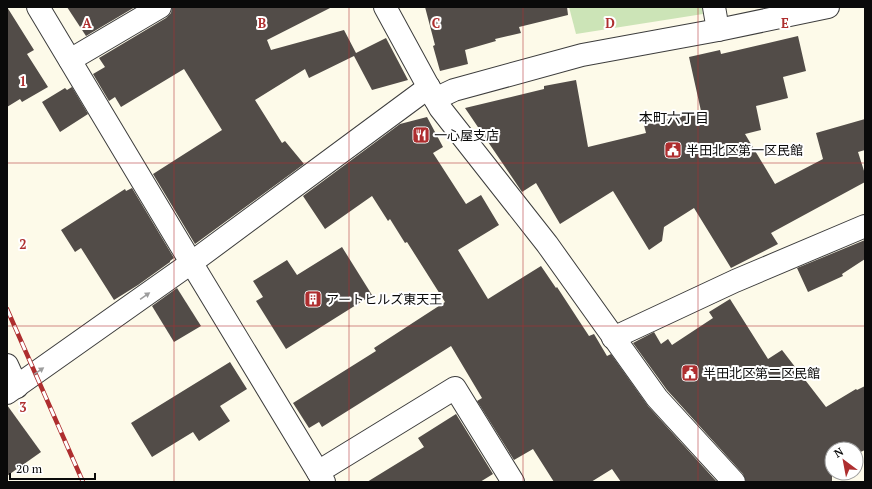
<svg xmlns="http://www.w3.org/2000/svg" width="872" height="489" font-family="'PT Serif','Noto Sans JP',serif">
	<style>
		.green { fill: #cce4b7 }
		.building { fill: #524c48 }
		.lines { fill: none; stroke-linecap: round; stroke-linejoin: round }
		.minor-casing { stroke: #3d3d3d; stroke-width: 24 }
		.minor { stroke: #fff; stroke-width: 22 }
		.rail-casing { stroke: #ae2e2f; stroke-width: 4.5 }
		.rail { stroke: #fff; stroke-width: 3; stroke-dasharray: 9; stroke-linecap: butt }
		.oneway { fill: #9d9d9d }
		.grid { fill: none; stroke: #ae2e2f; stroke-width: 1; stroke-opacity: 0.55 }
		.labels { text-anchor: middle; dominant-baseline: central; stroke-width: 4; stroke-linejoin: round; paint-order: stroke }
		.poi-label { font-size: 13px; fill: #0a0a0a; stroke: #fff; text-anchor: start }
		.neighbourhood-label { font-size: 14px; fill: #0a0a0a; stroke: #fff }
		.grid-label { font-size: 13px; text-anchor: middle; font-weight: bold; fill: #ae2e2f; stroke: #fff; stroke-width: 4; stroke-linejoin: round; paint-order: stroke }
	</style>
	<rect width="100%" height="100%" fill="#fdfae9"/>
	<!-- green -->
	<path class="green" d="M569,7H702L703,14L576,34Z"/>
	<!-- building -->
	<g class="building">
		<path d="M7,7L34,50L27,54L48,87L22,102L20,99L7,107Z"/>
		<path d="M67,7H135L86,36Z"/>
		<path d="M172,7H332L267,40L271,50L344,30L356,53L386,38L408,80L372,90L354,56L309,78L305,69L255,100L282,143L285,141L304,164L195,244L153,174L222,130L184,69L121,107L115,97L109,101L93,74L105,67L99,58L166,18L171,13Z"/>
		<path d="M425,7H567L568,15L519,27L521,33L495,39L496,41L465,50L468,64L440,71L433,46L435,45Z"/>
		<path d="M798,36L806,71L783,77L788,98L756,106L761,130L745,134L775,184L823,159L816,133L865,119V150L858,152L865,174V182L771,233L778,244L731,268L694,208L664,227L662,241L649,250L613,191L560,224L536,183L522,192L465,108L544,89V86L576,80L588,147L646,133L644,125L701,111L689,57L720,50L721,54Z"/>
		<path d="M72,87L88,114L60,132L42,102L65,88L67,90Z"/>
		<path d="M427,117L443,147L433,153L466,204L481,195L499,225L458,250L488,299L541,266L556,288L557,287L589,336L594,334L607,356L611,354L648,406L717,482H621L612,469L591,482H554L533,449L514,460L477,401L482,398L451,346L322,427L319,422L309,428L293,403L376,351L374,348L445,302L407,242L405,243L390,219L388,221L372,196L325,229L303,196L400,124Z"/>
		<path d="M132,188L174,258L170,261V262L138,285L114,300L81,248L75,252L61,230L125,189L126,191Z"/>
		<path d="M865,240V259L842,274L843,276L808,292L797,268Z"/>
		<path d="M342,247L372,295L286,349L256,301L263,297L253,281L287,260L297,275Z"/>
		<path d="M177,288L201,326L174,342L152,306Z"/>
		<path d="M730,299L768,359L782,350L826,407L856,389L857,390L865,386V450L856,454V449H832V482H746L743,474L667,390L633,343L654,332L661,344L668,339L672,345L713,318L709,312Z"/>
		<path d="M230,362L247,389L220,406L230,421L199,441L193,432L152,457L131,423Z"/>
		<path d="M7,405L41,452L7,476Z"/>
		<path d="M456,414L493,474L480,482H367L424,447L418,438Z"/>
	</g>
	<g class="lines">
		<!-- minor casing -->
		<g class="minor-casing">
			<g id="minor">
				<path d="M38,7L180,244L324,482"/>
				<path d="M385,7L440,108L547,244L657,398L734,482"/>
				<path d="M714,7L718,30"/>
				<path d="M70,60L160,7"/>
				<path d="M435,99L454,90L582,55L718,30L828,7"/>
				<path d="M613,338L735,281L865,226"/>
				<path d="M7,365L17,387"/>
				<path d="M7,393L191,263L429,87"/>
				<path d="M318,472L455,388L513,482"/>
			</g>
		</g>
		<!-- minor -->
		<use href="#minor" class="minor"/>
		<!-- rail casing -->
		<g class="rail-casing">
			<path id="rail" d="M7,309L83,482"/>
		</g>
		<!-- rail -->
		<use href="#rail" class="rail"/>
	</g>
	<!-- one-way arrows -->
	<defs><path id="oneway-solid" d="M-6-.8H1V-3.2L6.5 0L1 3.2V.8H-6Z"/></defs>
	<g class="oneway">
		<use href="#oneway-solid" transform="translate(145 296) rotate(-35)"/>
		<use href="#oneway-solid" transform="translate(39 371) rotate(-35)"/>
	</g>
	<!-- grid -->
	<path class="grid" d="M174,7V482M349,7V482M523,7V482M698,7V482M7,163H865M7,326H865"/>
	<!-- icons -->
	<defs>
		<g id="restaurant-square" transform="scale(0.9)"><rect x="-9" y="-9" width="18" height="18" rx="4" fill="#ae2e2f" stroke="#fff"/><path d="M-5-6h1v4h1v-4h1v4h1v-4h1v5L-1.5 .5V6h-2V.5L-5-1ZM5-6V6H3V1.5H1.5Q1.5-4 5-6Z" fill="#fff"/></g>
		<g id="civic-square" transform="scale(0.9)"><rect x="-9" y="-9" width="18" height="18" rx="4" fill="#ae2e2f" stroke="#fff"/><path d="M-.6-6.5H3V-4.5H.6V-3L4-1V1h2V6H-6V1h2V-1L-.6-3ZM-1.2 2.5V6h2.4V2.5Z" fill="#fff"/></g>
		<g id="building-square" transform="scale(0.9)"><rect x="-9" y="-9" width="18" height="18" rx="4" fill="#ae2e2f" stroke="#fff"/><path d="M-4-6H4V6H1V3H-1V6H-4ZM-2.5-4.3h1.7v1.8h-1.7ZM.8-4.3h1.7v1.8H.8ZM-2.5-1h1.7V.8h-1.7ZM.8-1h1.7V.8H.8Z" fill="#fff"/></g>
	</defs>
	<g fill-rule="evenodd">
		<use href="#restaurant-square" x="421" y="135"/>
		<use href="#civic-square" x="673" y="150"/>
		<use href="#building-square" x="313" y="299"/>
		<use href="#civic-square" x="690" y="373"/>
	</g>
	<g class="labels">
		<!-- poi labels -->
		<g class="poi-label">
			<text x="434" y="135">一心屋支店</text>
			<text x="686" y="150">半田北区第一区民館</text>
			<text x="326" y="299">アートヒルズ東天王</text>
			<text x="703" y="373">半田北区第二区民館</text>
		</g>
		<!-- neighbourhood labels -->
		<g class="neighbourhood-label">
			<text x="674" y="117">本町六丁目</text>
		</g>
	</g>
	<g class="grid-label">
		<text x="87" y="28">A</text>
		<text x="262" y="28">B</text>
		<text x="436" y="28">C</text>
		<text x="610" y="28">D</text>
		<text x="785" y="28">E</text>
		<text x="23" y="86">1</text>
		<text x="23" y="249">2</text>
		<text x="23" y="412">3</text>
	</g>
	<!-- border -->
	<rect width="872" height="489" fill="none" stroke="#0a0a0a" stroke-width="16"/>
	<!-- north arrow -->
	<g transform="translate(844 461) rotate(328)"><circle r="19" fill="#ffffff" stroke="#9d9d9d"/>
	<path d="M0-3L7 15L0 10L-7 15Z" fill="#ae2e2f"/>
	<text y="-6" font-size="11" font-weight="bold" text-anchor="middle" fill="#0a0a0a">N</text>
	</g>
	<!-- scale -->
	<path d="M10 473v6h85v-6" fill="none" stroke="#0a0a0a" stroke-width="2"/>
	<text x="16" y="473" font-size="12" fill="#0a0a0a" stroke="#ffffff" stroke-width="3" paint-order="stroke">20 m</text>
</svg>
